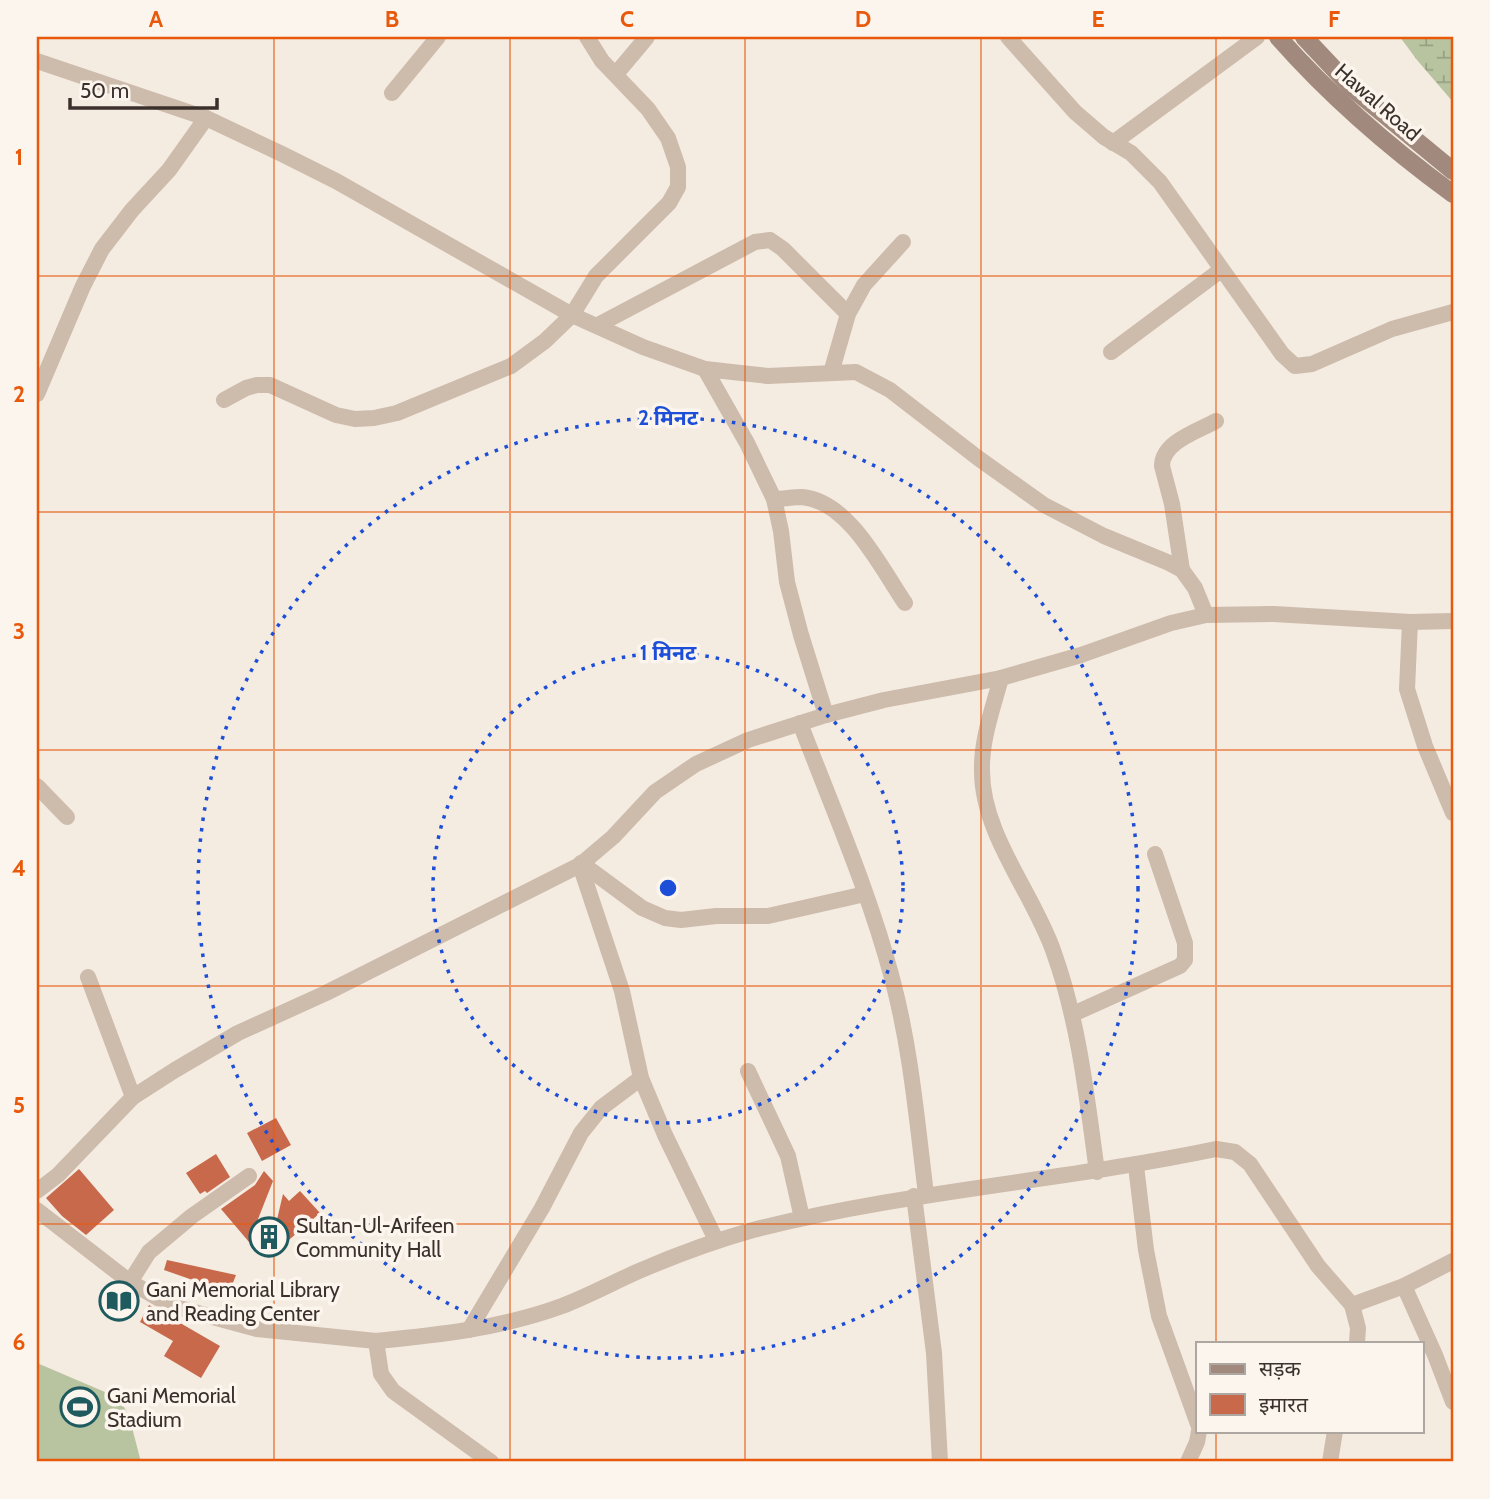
<svg xmlns="http://www.w3.org/2000/svg" width="1490" height="1499" font-family="Cabin,'Noto Sans Devanagari',sans-serif">
	<style>
		.wetland { fill: url(#wetland-marsh) }
		.pitch { fill: #b8c4a0 }
		.building { fill: #c8694b }
		.lines { fill: none; stroke-linecap: round; stroke-linejoin: round }
		.minor { stroke: #cdbbac; stroke-width: 16 }
		.secondary { stroke: #a18a7d; stroke-width: 18 }
		.grid { fill: none; stroke: #e8590c; stroke-width: 2; stroke-opacity: 0.55 }
		.ring { fill: none; stroke: #1d4ed8; stroke-width: 3.5; stroke-dasharray: 3.5 7 }
		.labels { text-anchor: middle; dominant-baseline: central; stroke-width: 7; stroke-linejoin: round; paint-order: stroke }
		.street-label { font-size: 21px; fill: #3b302b; stroke: #fbf5ee }
		.poi-label { font-size: 21px; fill: #3b302b; stroke: #fbf5ee; text-anchor: start }
		.centre { fill: #1d4ed8; stroke: #fbf5ee; stroke-width: 3.5 }
		.ring-label { font-size: 21px; text-anchor: middle; font-weight: bold; fill: #1d4ed8; stroke: #fbf5ee; stroke-width: 7; stroke-linejoin: round; paint-order: stroke }
		.neatline { fill: none; stroke: #e8590c; stroke-width: 2.5 }
		.grid-label { font-size: 23px; text-anchor: middle; font-weight: bold; fill: #e8590c }
	</style>
	<defs>
		<pattern id="wetland-marsh" width="20" height="14" patternUnits="userSpaceOnUse" patternTransform="scale(1.75)"><rect width="20" height="14" fill="#b8c4a0"/><path d="M1 5h8M5 5V1M11 12h8M15 12V8" fill="none" stroke="#97a083"/></pattern>
	</defs>
	<rect width="100%" height="100%" fill="#f4ebe1"/>
	<!-- wetland -->
	<path class="wetland" d="M1400,37H1453V102L1417,60Z"/>
	<!-- pitch -->
	<path class="pitch" d="M37,1363L119,1398L129,1416L141,1462H37Z"/>
	<!-- building -->
	<g class="building">
		<path d="M276,1118L291,1145L262,1161L247,1133Z"/>
		<path d="M216,1154L230,1177L207,1193L205,1191L200,1194L186,1173Z"/>
		<path d="M79,1169L114,1210L86,1235L62,1216L46,1198Z"/>
		<path d="M264,1171L273,1181L249,1242L221,1209L255,1185Z"/>
		<path d="M300,1191L320,1213L268,1258L283,1194L289,1201Z"/>
		<path d="M167,1260L236,1275L227,1298L206,1290L207,1285L164,1270Z"/>
		<path d="M149,1305L220,1346L201,1378L164,1356L173,1341L140,1322Z"/>
	</g>
	<g class="lines">
		<!-- minor -->
		<g class="minor">
			<path d="M1008,37L1075,112L1104,137L1131,153L1160,182L1282,354L1295,366L1312,364L1392,329L1453,312"/>
			<path d="M37,61L206,118L282,154L336,181L572,315L643,347L705,369L768,376L856,372L890,390L978,458L1044,505L1104,536L1167,562L1182,570L1195,588L1206,615"/>
			<path d="M616,74L647,37"/>
			<path d="M392,93L438,37"/>
			<path d="M1113,143L1257,37"/>
			<path d="M598,325L755,242L770,240L783,249L848,314"/>
			<path d="M1111,352L1221,270"/>
			<path d="M705,369L747,443L774,499L781,531L787,582L801,635L826,715"/>
			<path d="M831,373L848,314L864,285L903,242"/>
			<path d="M37,394L83,286L102,249L132,210L169,170L206,118"/>
			<path d="M224,400L246,388L257,385H270L336,415L355,419L374,418L397,413L511,366L545,341L572,315L596,276L669,203L678,187V167L668,138L648,109L602,61L587,37"/>
			<path d="M774,499C783,499 793,497 802,497C849,501 881,568 905,603"/>
			<path d="M1182,570L1172,504L1162,466C1162,442 1198,431 1216,421"/>
			<path d="M1410,622L1407,689L1425,746L1453,813"/>
			<path d="M1001,678C993,708 981,740 982,771C982,835 1034,894 1054,953C1079,1023 1087,1098 1097,1172"/>
			<path d="M800,723C832,807 869,891 892,978C911,1049 917,1122 926,1194"/>
			<path d="M37,786L67,817"/>
			<path d="M581,863L642,908L665,918L681,920L716,916H768L865,894"/>
			<path d="M580,865L622,991L641,1078L665,1135L716,1240"/>
			<path d="M88,977L133,1097"/>
			<path d="M1073,1014L1180,966L1185,960V943L1155,854"/>
			<path d="M748,1071L788,1156L802,1218"/>
			<path d="M1136,1166L1146,1250L1159,1316L1198,1424"/>
			<path d="M37,1191L58,1175L133,1097L175,1070L238,1033L326,993L580,865L613,837L655,792L696,764L748,740L826,715L884,700L1001,678L1081,655L1171,623L1206,615L1274,614L1410,622L1453,621"/>
			<path d="M914,1196L934,1353L940,1462"/>
			<path d="M37,1210L130,1282L172,1306L257,1329L376,1341L381,1374L393,1391L491,1462"/>
			<path d="M130,1282L149,1252L192,1216L249,1176"/>
			<path d="M1404,1286L1435,1355L1453,1402"/>
			<path d="M1352,1305L1358,1328L1357,1343"/>
			<path d="M469,1330L542,1208L581,1133L601,1108L641,1078"/>
			<path d="M376,1341C439,1335 502,1328 562,1306C588,1296 614,1282 639,1271C676,1255 714,1241 753,1230C906,1191 1063,1181 1216,1149L1235,1152L1250,1164L1318,1266L1352,1305L1404,1286L1453,1261"/>
			<path d="M1188,1462L1197,1442L1199,1431"/>
			<path d="M1330,1462L1335,1431"/>
		</g>
		<!-- secondary -->
		<g class="secondary">
			<path d="M1278,37C1330,96 1390,148 1453,194"/>
			<path d="M1304,37L1351,87L1453,171"/>
		</g>
	</g>
	<!-- grid -->
	<path class="grid" d="M274,37V1462M510,37V1462M745,37V1462M981,37V1462M1216,37V1343M37,276H1453M37,512H1453M37,750H1453M37,986H1453M37,1224H1453M1216,1431V1462"/>
	<!-- distance rings -->
	<g class="ring">
		<circle cx="668" cy="888" r="235"/>
		<circle cx="668" cy="888" r="470"/>
	</g>
	<!-- icons -->
	<defs>
		<g id="building-ring" transform="scale(2.0125)"><circle r="9.5" fill="#fbf5ee" stroke="#1f5a5e" stroke-width="1.5"/><path d="M-4-6H4V6H1V3H-1V6H-4ZM-2.5-4.3h1.7v1.8h-1.7ZM.8-4.3h1.7v1.8H.8ZM-2.5-1h1.7V.8h-1.7ZM.8-1h1.7V.8H.8Z" fill="#1f5a5e"/></g>
		<g id="library-ring" transform="scale(2.0125)"><circle r="9.5" fill="#fbf5ee" stroke="#1f5a5e" stroke-width="1.5"/><path d="M-6-4Q-3-5.5-.7-3.5V5Q-3 3-6 4ZM6-4Q3-5.5 .7-3.5V5Q3 3 6 4Z" fill="#1f5a5e"/></g>
		<g id="stadium-ring" transform="scale(2.0125)"><circle r="9.5" fill="#fbf5ee" stroke="#1f5a5e" stroke-width="1.5"/><path d="M0-5a6.5 5 0 1 0 0 10a6.5 5 0 1 0 0-10ZM-3.5-1.8h7v3.6h-7Z" fill="#1f5a5e"/></g>
	</defs>
	<g fill-rule="evenodd">
		<use href="#building-ring" x="269" y="1237"/>
		<use href="#library-ring" x="119" y="1301"/>
		<use href="#stadium-ring" x="80" y="1407"/>
	</g>
	<g class="labels">
		<!-- street labels -->
		<g class="street-label">
			<text transform="translate(1378 102) rotate(41)">Hawal Road</text>
		</g>
		<!-- poi labels -->
		<g class="poi-label">
			<text x="296" y="1225">Sultan-Ul-Arifeen<tspan x="296" dy="24">Community Hall</tspan></text>
			<text x="146" y="1289">Gani Memorial Library<tspan x="146" dy="24">and Reading Center</tspan></text>
			<text x="107" y="1395">Gani Memorial<tspan x="107" dy="24">Stadium</tspan></text>
		</g>
	</g>
	<circle cx="668" cy="888" r="10" class="centre"/>
	<g class="ring-label">
		<text x="668" y="425">2 मिनट</text>
		<text x="668" y="660">1 मिनट</text>
	</g>
	<!-- border -->
	<rect width="1490" height="1499" fill="none" stroke="#fbf5ee" stroke-width="77"/>
	<!-- legend -->
	<rect x="1196" y="1342" width="228" height="91" fill="#fbf5ee" stroke="#aea6a0" stroke-width="2"/>
	<rect x="1210" y="1364" width="35" height="10" fill="#a18a7d" stroke="#aea6a0" stroke-width="2"/>
	<text x="1259" y="1376" font-size="21" fill="#3b302b">सड़क</text>
	<rect x="1210" y="1394" width="35" height="21" fill="#c8694b" stroke="#aea6a0" stroke-width="2"/>
	<text x="1259" y="1412" font-size="21" fill="#3b302b">इमारत</text>
	<!-- scale -->
	<path d="M70 98v10h147v-10" fill="none" stroke="#3b302b" stroke-width="3.5"/>
	<text x="80" y="98" font-size="21" fill="#3b302b" stroke="#fbf5ee" stroke-width="5" paint-order="stroke">50 m</text>
	<rect x="38" y="38" width="1414" height="1422" class="neatline"/>
	<g class="grid-label">
		<text x="156" y="27">A</text>
		<text x="392" y="27">B</text>
		<text x="627" y="27">C</text>
		<text x="863" y="27">D</text>
		<text x="1098" y="27">E</text>
		<text x="1334" y="27">F</text>
		<text x="19" y="165">1</text>
		<text x="19" y="402">2</text>
		<text x="19" y="639">3</text>
		<text x="19" y="876">4</text>
		<text x="19" y="1113">5</text>
		<text x="19" y="1350">6</text>
	</g>
</svg>
